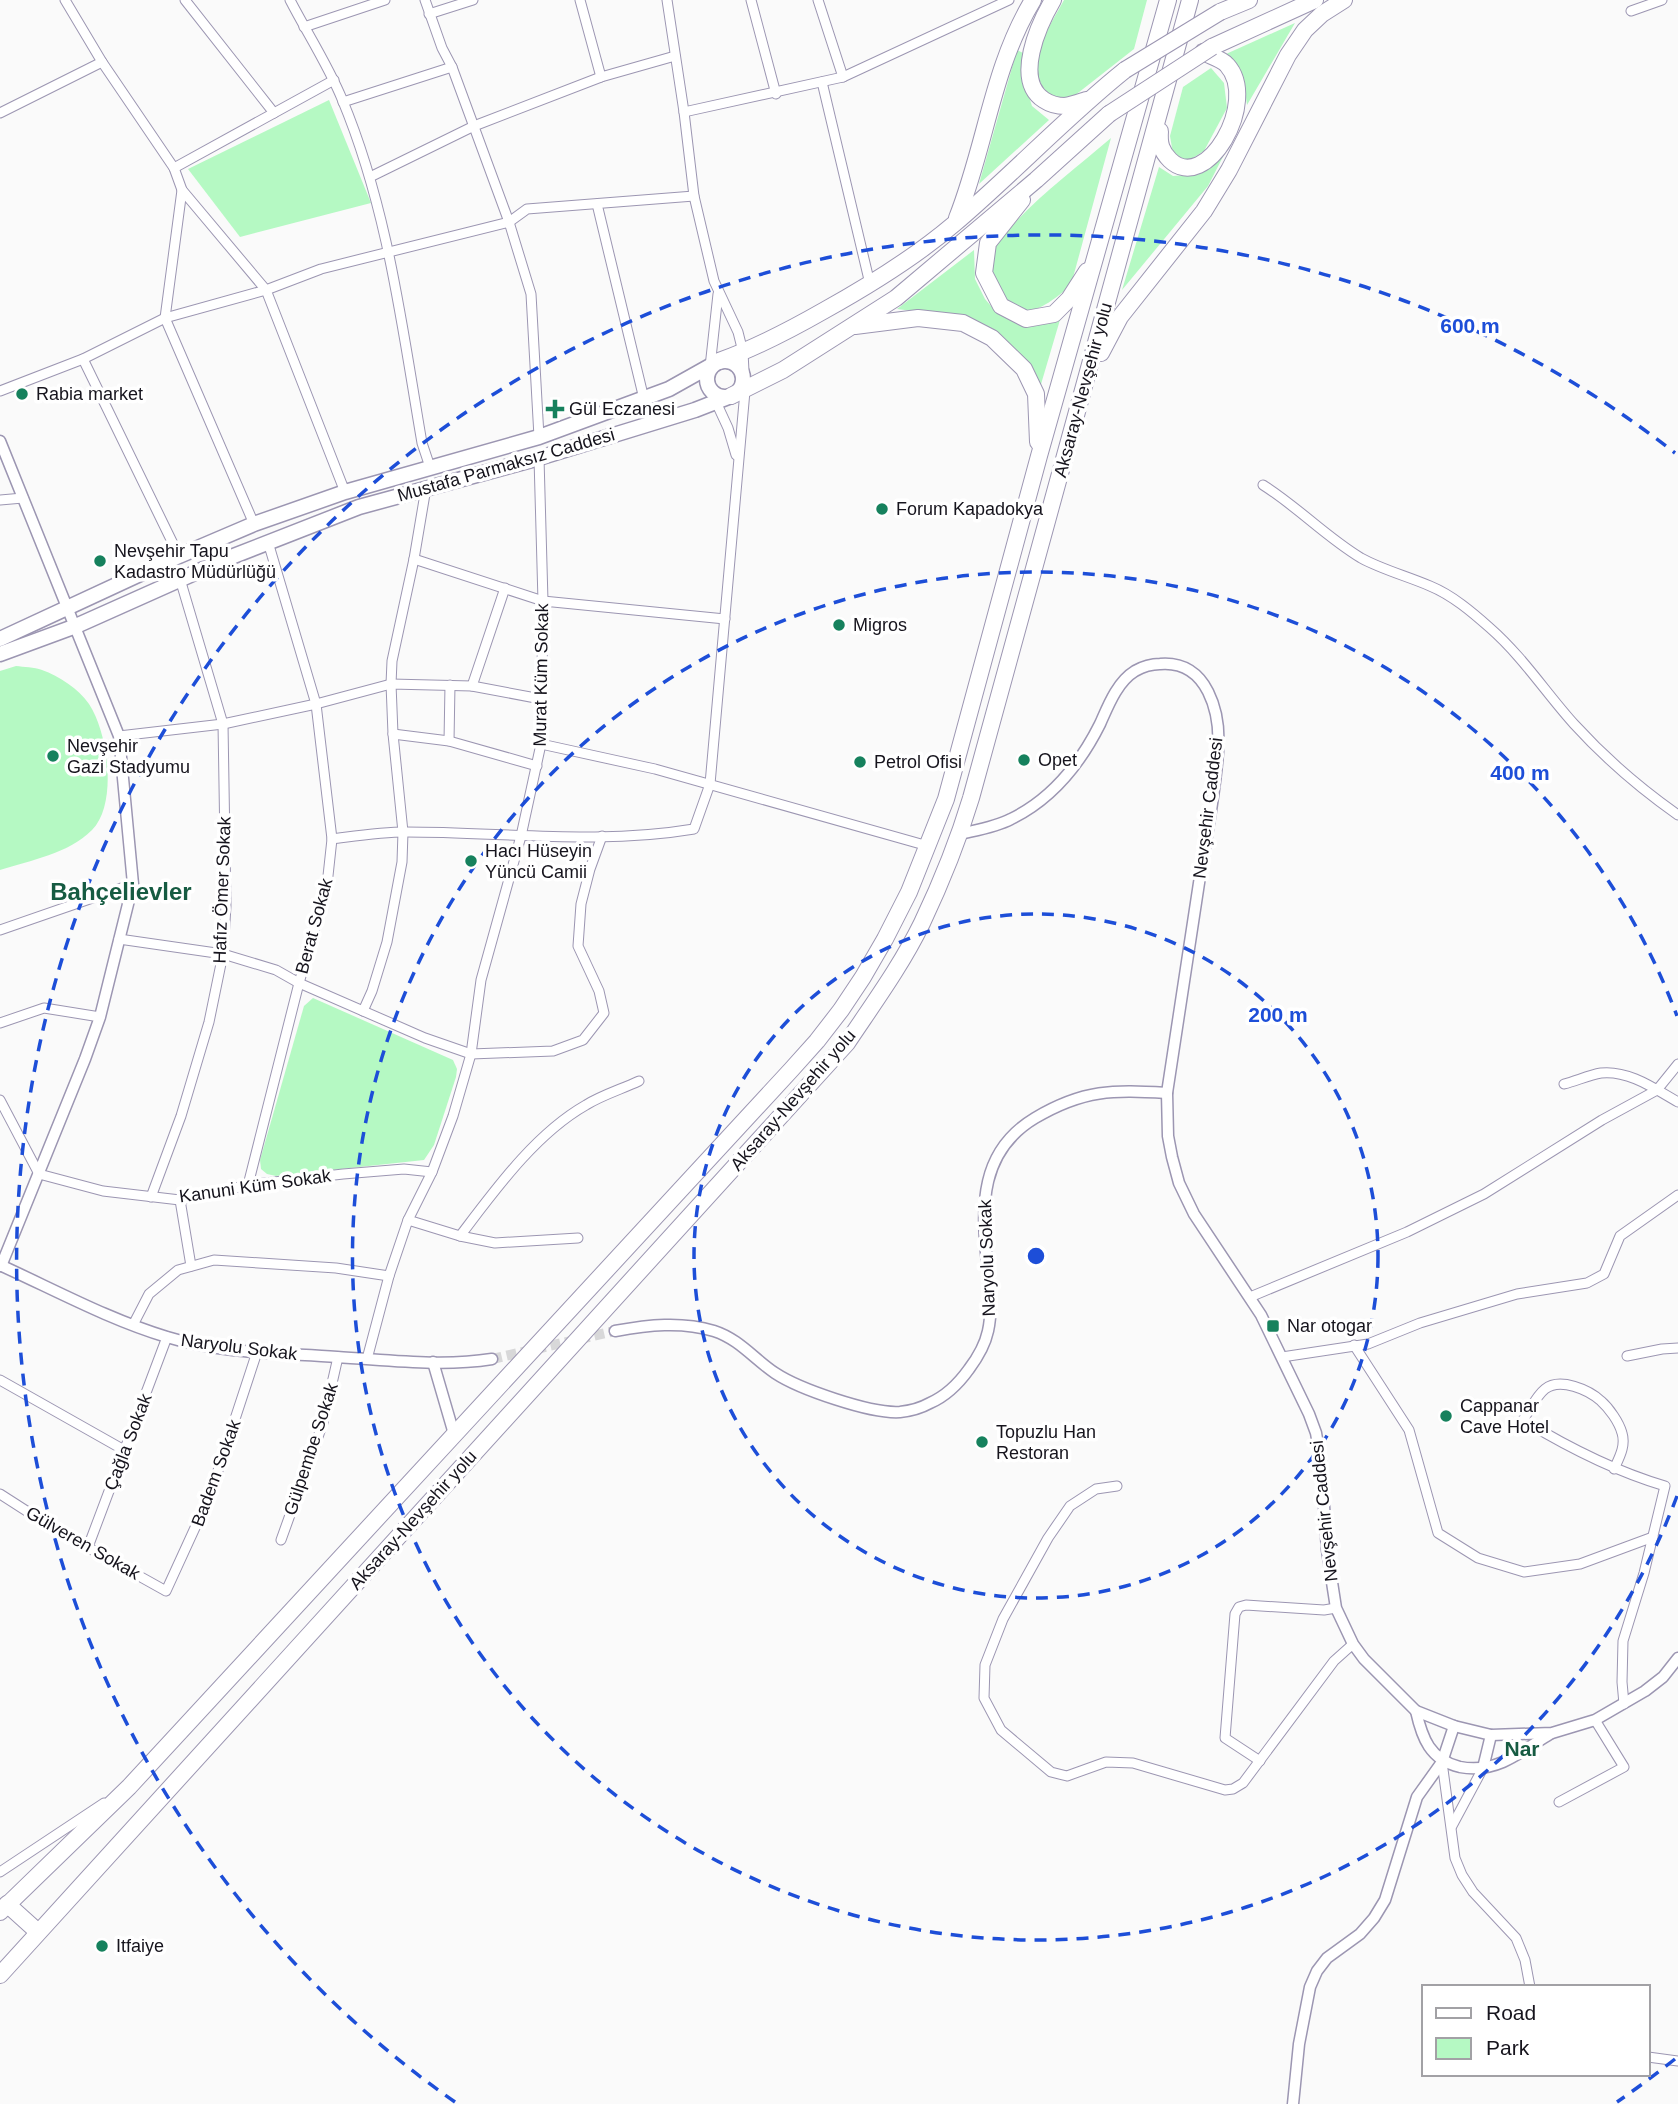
<svg xmlns="http://www.w3.org/2000/svg" width="1678" height="2104" font-family="Arial,sans-serif">
	<style>
		.green { fill: #b5f9c3 }
		.lines { fill: none; stroke-linecap: round; stroke-linejoin: round }
		.tertiary-tunnel { stroke: #d8d8d9; stroke-width: 10; stroke-dasharray: 10 5; stroke-linecap: butt }
		.minor-casing { stroke: #9c96b2; stroke-width: 11 }
		.tertiary-casing { stroke: #9c96b2; stroke-width: 13 }
		.primary-casing { stroke: #9c96b2; stroke-width: 17 }
		.trunk-casing { stroke: #9c96b2; stroke-width: 18 }
		.minor { stroke: #fff; stroke-width: 9 }
		.tertiary { stroke: #fff; stroke-width: 10 }
		.primary { stroke: #fff; stroke-width: 14 }
		.trunk { stroke: #fff; stroke-width: 16 }
		.trunk-bridge-casing { stroke: #9c96b2; stroke-width: 18; stroke-linecap: butt }
		.trunk-bridge { stroke: #fff; stroke-width: 16 }
		.ring { fill: none; stroke: #1d4ed8; stroke-width: 3.5; stroke-dasharray: 12 9 }
		.poi-dot { fill: #16815d; stroke: #fff; stroke-width: 2.5 }
		.labels { text-anchor: middle; dominant-baseline: central; stroke-width: 7; stroke-linejoin: round; paint-order: stroke }
		.street-label { font-size: 18px; fill: #16141d; stroke: #fff }
		.poi-label { font-size: 18px; fill: #16141d; stroke: #fff; text-anchor: start }
		.quarter-label { font-size: 21px; font-weight: bold; fill: #165b42; stroke: #fff }
		.district-label { font-size: 24px; font-weight: bold; fill: #165b42; stroke: #fff }
		.centre { fill: #1d4ed8; stroke: #fff; stroke-width: 3.5 }
		.ring-label { font-size: 21px; text-anchor: middle; font-weight: bold; fill: #1d4ed8; stroke: #fff; stroke-width: 7; stroke-linejoin: round; paint-order: stroke }
	</style>
	<rect width="100%" height="100%" fill="#fafafa"/>
	<!-- green -->
	<g class="green">
		<path d="M1064,0H1147L1134,49L1069,100L1046,94C1042,85 1037,77 1036,68C1033,51 1056,15 1064,0Z"/>
		<path d="M1295,23L1247,105L1243,76L1226,54Z"/>
		<path d="M1017,50L1025,54L1023,78L1032,106L1049,120L979,184Z"/>
		<path d="M1211,68L1224,83L1227,108L1204,151L1188,161L1173,154L1170,136L1183,87Z"/>
		<path d="M329,100L371,203L240,237L188,169Z"/>
		<path d="M1111,138L1071,285C1046,307 1018,328 999,288C992,275 989,262 994,247C995,243 1001,238 1004,235C1035,198 1075,169 1111,138Z"/>
		<path d="M1232,139L1208,186L1122,290L1159,167L1173,176L1200,174Z"/>
		<path d="M974,250L975,279L985,299L997,313L1022,324L1062,313L1039,391L1021,361L951,316L897,309Z"/>
		<path d="M16,666C24,667 34,667 42,670C59,676 79,689 89,704C108,732 118,804 92,830C68,854 31,860 0,870V671Z"/>
		<path d="M313,998L453,1060L457,1069L456,1077L434,1145L424,1160L276,1176L267,1174L261,1169L260,1160L304,1006Z"/>
	</g>
	<g class="lines">
		<!-- tertiary-tunnel -->
		<path class="tertiary-tunnel" d="M492,1359L615,1331"/>
		<!-- minor casing -->
		<g class="minor-casing">
			<g id="minor">
				<path d="M185,0L274,113L334,80"/>
				<path d="M290,0C307,33 328,65 342,99C388,209 402,327 422,443L430,467"/>
				<path d="M425,0L442,48L452,67L509,222L531,294L539,437"/>
				<path d="M580,0L601,77"/>
				<path d="M751,0L776,94"/>
				<path d="M818,0L843,77"/>
				<path d="M1631,11L1662,0"/>
				<path d="M429,14L473,0"/>
				<path d="M304,27L385,0"/>
				<path d="M102,62L174,168L182,190L266,290L345,492"/>
				<path d="M822,82L870,284"/>
				<path d="M343,102L452,67"/>
				<path d="M684,112L843,77L1009,0"/>
				<path d="M0,113L102,62L65,0"/>
				<path d="M174,168L274,113"/>
				<path d="M370,177L474,126L601,77L675,56"/>
				<path d="M182,190L165,318L254,524"/>
				<path d="M597,204L644,399"/>
				<path d="M83,359L179,556"/>
				<path d="M710,367L718,294"/>
				<path d="M710,389L728,428L736,455"/>
				<path d="M0,391L83,359L165,318L266,290L321,269L509,222L527,209L694,196"/>
				<path d="M1263,485C1298,507 1326,537 1361,558C1383,570 1407,576 1430,586C1452,595 1472,612 1490,628C1523,657 1546,693 1574,724C1605,758 1641,789 1678,815"/>
				<path d="M0,500L23,498"/>
				<path d="M414,559L543,601L725,619"/>
				<path d="M472,686L505,588"/>
				<path d="M393,734L449,741L537,766"/>
				<path d="M119,736L223,724L316,704L391,684L472,686L541,699"/>
				<path d="M449,741L450,685"/>
				<path d="M541,744L655,769L928,846"/>
				<path d="M332,839C356,836 381,832 406,832C502,832 599,845 694,829L710,784L745,391L743,352L738,332L714,281L694,196L684,112L667,0"/>
				<path d="M0,930L133,884"/>
				<path d="M119,939L223,954L276,970L299,983L425,1038L471,1054L553,1051L583,1040L604,1013L599,991L578,946L581,904L590,869L602,836"/>
				<path d="M363,1011L372,991L387,942L402,862L403,832L393,734L391,684L392,661L414,559L426,488"/>
				<path d="M0,1023L44,1008L100,1017"/>
				<path d="M1564,1084C1576,1081 1589,1075 1601,1073C1629,1070 1655,1089 1678,1102"/>
				<path d="M0,1100L39,1174L103,1191L180,1200L248,1185L343,1174L404,1169L432,1172"/>
				<path d="M248,1185L299,983L327,885L332,839L316,704L268,542"/>
				<path d="M151,1197L181,1116L209,1022L223,954L226,906L223,724L180,579"/>
				<path d="M180,1200L191,1266"/>
				<path d="M408,1220L460,1236L495,1243L578,1238"/>
				<path d="M460,1236C495,1190 535,1134 586,1105C602,1095 622,1089 639,1081"/>
				<path d="M1250,1297L1407,1232L1484,1194L1602,1120L1657,1090L1678,1064"/>
				<path d="M133,1325L149,1294L178,1270L214,1260L336,1268L389,1276"/>
				<path d="M1354,1345L1409,1430L1438,1533L1478,1558L1524,1572L1580,1564L1653,1537"/>
				<path d="M1627,1356L1662,1349L1678,1348"/>
				<path d="M1282,1357L1368,1344L1420,1323L1517,1294L1587,1283L1604,1274L1620,1236L1678,1195"/>
				<path d="M367,1359L389,1276L408,1220L432,1172L453,1116L471,1054L481,980L521,836L541,744L543,601L539,458"/>
				<path d="M0,1380L124,1450"/>
				<path d="M1614,1469C1619,1458 1626,1446 1622,1433C1619,1422 1609,1408 1601,1401C1589,1390 1560,1377 1545,1389C1536,1396 1530,1410 1523,1420C1569,1448 1614,1471 1665,1486L1644,1573L1623,1641L1622,1682L1624,1704"/>
				<path d="M1117,1486L1096,1489L1070,1506L1048,1538L1003,1619L985,1665L984,1698L1001,1730L1051,1772L1067,1776L1106,1762L1133,1763L1225,1790L1233,1789L1243,1783L1334,1661L1353,1644"/>
				<path d="M0,1494L53,1528L166,1591L210,1495L257,1352"/>
				<path d="M281,1540L323,1423L338,1357"/>
				<path d="M88,1547L167,1337"/>
				<path d="M1260,1761L1225,1738L1235,1614L1239,1607L1246,1605L1324,1610L1336,1608"/>
				<path d="M1442,1762L1455,1858L1462,1875L1473,1892L1516,1938L1525,1960L1530,1987"/>
				<path d="M1559,1802L1624,1767L1595,1720"/>
				<path d="M1452,1826L1483,1768"/>
				<path d="M0,1872L104,1803"/>
				<path d="M1648,2057L1678,2061"/>
			</g>
		</g>
		<!-- tertiary casing -->
		<g class="tertiary-casing">
			<g id="tertiary">
				<path d="M0,441L119,736L133,884L100,1017L85,1059L1,1266"/>
				<path d="M960,834C977,830 996,827 1011,819C1052,799 1080,764 1100,724C1108,706 1117,682 1135,671C1142,667 1151,664 1160,664C1208,660 1221,713 1218,752C1215,796 1206,840 1199,883C1188,953 1177,1023 1167,1093L1168,1136L1172,1157L1179,1183L1194,1214L1261,1315L1309,1414L1316,1433L1321,1462L1327,1550L1336,1608L1353,1644L1364,1659L1416,1711L1454,1726L1491,1735L1552,1733L1595,1720L1645,1691L1663,1677L1678,1658"/>
				<path d="M0,1265C55,1290 110,1320 167,1337C222,1354 281,1353 337,1357C389,1360 441,1367 492,1359"/>
				<path d="M615,1331C648,1325 681,1321 714,1331C739,1339 754,1359 775,1373C799,1389 871,1414 900,1412C910,1411 921,1408 930,1403C946,1396 959,1383 969,1369C978,1357 985,1345 988,1331C993,1309 989,1285 987,1263C981,1205 980,1151 1035,1118C1084,1089 1113,1090 1167,1093"/>
				<path d="M433,1362L454,1434"/>
				<path d="M1416,1711C1422,1738 1430,1760 1460,1767C1475,1770 1489,1768 1503,1762C1519,1755 1535,1743 1550,1734"/>
				<path d="M1483,1768L1491,1735"/>
				<path d="M1293,2104L1299,2044L1310,1987L1317,1971L1327,1958L1360,1934L1374,1918L1385,1900L1417,1797L1442,1762L1454,1726"/>
			</g>
		</g>
		<!-- primary casing -->
		<g class="primary-casing">
			<g id="primary">
				<circle cx="725" cy="379" r="18"/>
				<path d="M0,639L179,556L254,524L345,492L539,437L669,389L719,361"/>
				<path d="M0,654L76,626L226,559L359,507L539,458L695,410L731,396"/>
			</g>
		</g>
		<!-- trunk casing -->
		<g class="trunk-casing">
			<g id="trunk">
				<path d="M1053,0C1039,24 1013,80 1044,100C1050,104 1058,106 1065,106C1072,105 1080,102 1086,100"/>
				<path d="M1220,12L1249,0"/>
				<path d="M1212,47L1315,0"/>
				<path d="M1160,131C1159,143 1161,151 1170,160C1206,195 1260,101 1227,65C1222,59 1210,56 1203,52"/>
				<path d="M1022,200L988,243L984,273L1001,306L1026,319L1054,314L1069,299L1087,271"/>
				<path d="M957,218C986,145 992,68 1033,0"/>
				<path d="M855,326L918,318L963,323L992,338L1024,369L1036,394L1038,442"/>
				<path d="M1101,353L1120,317L1204,211L1229,170L1288,55L1305,30L1322,14L1344,0"/>
				<path d="M719,361C756,348 790,330 825,310C870,285 914,258 954,224C1012,175 1065,118 1125,70"/>
				<path d="M731,396L783,370L896,298L1036,180L1109,114"/>
				<path d="M7,1904L38,1932"/>
				<path d="M0,1912L129,1787L791,1070L817,1041L841,1010L863,977L885,939L909,892L946,799L1039,456L1168,0"/>
				<path d="M0,1975L847,1043C873,1004 901,966 922,923C941,883 958,841 971,798L1190,0"/>
			</g>
		</g>
		<!-- minor -->
		<use href="#minor" class="minor"/>
		<!-- tertiary -->
		<use href="#tertiary" class="tertiary"/>
		<!-- primary -->
		<use href="#primary" class="primary"/>
		<!-- trunk -->
		<use href="#trunk" class="trunk"/>
		<!-- trunk-bridge casing -->
		<g class="trunk-bridge-casing">
			<g id="trunk-bridge">
				<path d="M1125,70L1220,12"/>
				<path d="M1109,114L1212,47"/>
			</g>
		</g>
		<!-- trunk-bridge -->
		<use href="#trunk-bridge" class="trunk-bridge"/>
	</g>
	<!-- distance rings -->
	<g class="ring">
		<circle cx="1036" cy="1256" r="342"/>
		<path d="M1677 1496A684 684 0 1 1 1677 1016"/>
		<path d="M1675 2059A1026 1026 0 0 1 1617 2102M455 2102A1026 1026 0 1 1 1675 453"/>
	</g>
	<!-- markers -->
	<g class="poi-dot">
		<circle cx="22" cy="394" r="7"/>
		<path d="M551.5 398.5h7v7h7v7h-7v7h-7v-7h-7v-7h7z"/>
		<circle cx="882" cy="509" r="7"/>
		<circle cx="100" cy="561" r="7"/>
		<circle cx="839" cy="625" r="7"/>
		<circle cx="53" cy="756" r="7"/>
		<circle cx="1024" cy="760" r="7"/>
		<circle cx="860" cy="762" r="7"/>
		<circle cx="471" cy="861" r="7"/>
		<rect x="1266" y="1319" width="14" height="14" rx="3.5"/>
		<circle cx="1446" cy="1416" r="7"/>
		<circle cx="982" cy="1442" r="7"/>
		<circle cx="102" cy="1946" r="7"/>
	</g>
	<g class="labels">
		<!-- street labels -->
		<g class="street-label">
			<text transform="translate(1083 390) rotate(-75)">Aksaray-Nevşehir yolu</text>
			<text transform="translate(506 465) rotate(-16)">Mustafa Parmaksız Caddesi</text>
			<text transform="translate(541 675) rotate(-89)">Murat Küm Sokak</text>
			<text transform="translate(1208 808) rotate(-83)">Nevşehir Caddesi</text>
			<text transform="translate(222 890) rotate(-88)">Hafız Ömer Sokak</text>
			<text transform="translate(314 926) rotate(-75)">Berat Sokak</text>
			<text transform="translate(793 1100) rotate(-49)">Aksaray-Nevşehir yolu</text>
			<text transform="translate(255 1186) rotate(-8)">Kanuni Küm Sokak</text>
			<text transform="translate(987 1258) rotate(-92)">Naryolu Sokak</text>
			<text transform="translate(239 1347) rotate(7)">Naryolu Sokak</text>
			<text transform="translate(128 1442) rotate(-69)">Çağla Sokak</text>
			<text transform="translate(311 1449) rotate(-72)">Gülpembe Sokak</text>
			<text transform="translate(216 1473) rotate(-70)">Badem Sokak</text>
			<text transform="translate(1324 1511) rotate(-96)">Nevşehir Caddesi</text>
			<text transform="translate(413 1520) rotate(-48)">Aksaray-Nevşehir yolu</text>
			<text transform="translate(83 1543) rotate(30)">Gülveren Sokak</text>
		</g>
		<!-- poi labels -->
		<g class="poi-label">
			<text x="36" y="394">Rabia market</text>
			<text x="569" y="409">Gül Eczanesi</text>
			<text x="896" y="509">Forum Kapadokya</text>
			<text x="114" y="551">Nevşehir Tapu<tspan x="114" dy="21">Kadastro Müdürlüğü</tspan></text>
			<text x="853" y="625">Migros</text>
			<text x="67" y="746">Nevşehir<tspan x="67" dy="21">Gazi Stadyumu</tspan></text>
			<text x="1038" y="760">Opet</text>
			<text x="874" y="762">Petrol Ofisi</text>
			<text x="485" y="851">Hacı Hüseyin<tspan x="485" dy="21">Yüncü Camii</tspan></text>
			<text x="1287" y="1326">Nar otogar</text>
			<text x="1460" y="1406">Cappanar<tspan x="1460" dy="21">Cave Hotel</tspan></text>
			<text x="996" y="1432">Topuzlu Han<tspan x="996" dy="21">Restoran</tspan></text>
			<text x="116" y="1946">Itfaiye</text>
		</g>
		<!-- quarter labels -->
		<g class="quarter-label">
			<text x="1522" y="1748">Nar</text>
		</g>
		<!-- district labels -->
		<g class="district-label">
			<text x="121" y="891">Bahçelievler</text>
		</g>
	</g>
	<circle cx="1036" cy="1256" r="10" class="centre"/>
	<g class="ring-label">
		<text x="1470" y="333">600 m</text>
		<text x="1520" y="780">400 m</text>
		<text x="1278" y="1022">200 m</text>
	</g>
	<!-- legend -->
	<rect x="1422" y="1985" width="228" height="91" fill="#ffffff" stroke="#a2a1a5" stroke-width="2"/>
	<rect x="1436" y="2008" width="35" height="10" fill="#ffffff" stroke="#a2a1a5" stroke-width="2"/>
	<text x="1486" y="2020" font-size="21" fill="#16141d">Road</text>
	<rect x="1436" y="2038" width="35" height="21" fill="#b5f9c3" stroke="#a2a1a5" stroke-width="2"/>
	<text x="1486" y="2055" font-size="21" fill="#16141d">Park</text>
</svg>
